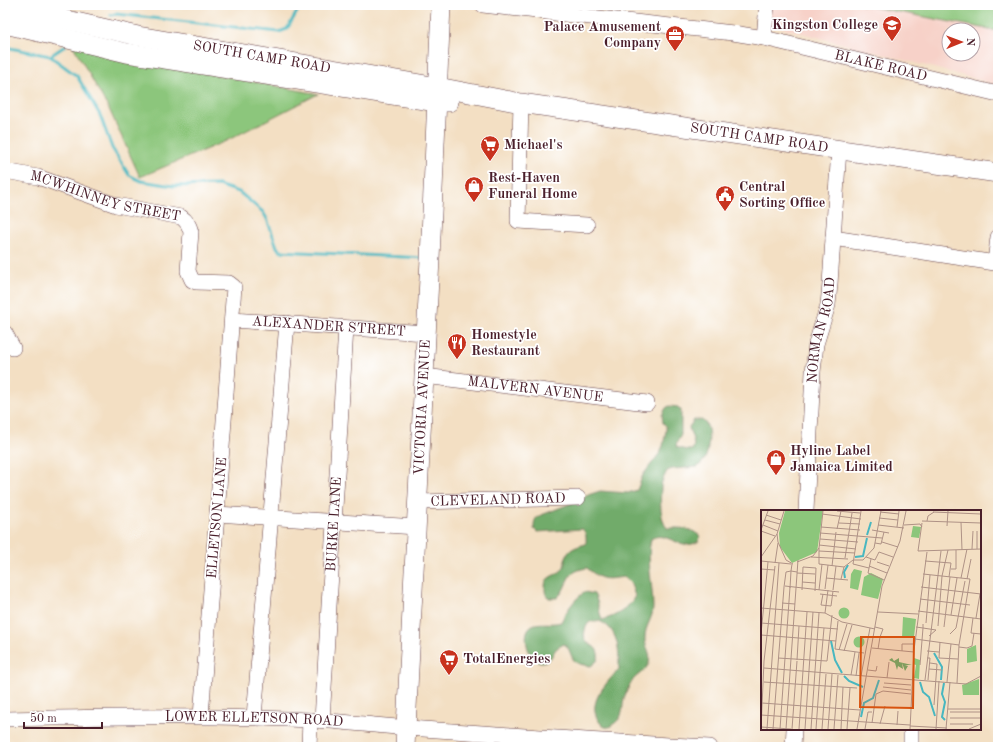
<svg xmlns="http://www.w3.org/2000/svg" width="1003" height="752" font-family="'Old Standard TT',serif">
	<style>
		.built { fill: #f7d1c8; fill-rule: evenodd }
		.green { fill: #8cc67b; stroke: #6b7253 }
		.forest { fill: #71ab6b; stroke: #5e654b }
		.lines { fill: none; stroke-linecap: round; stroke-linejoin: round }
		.stream { stroke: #48b7c0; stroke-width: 3 }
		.minor-casing { stroke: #633c42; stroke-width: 16 }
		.major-casing { stroke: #633c42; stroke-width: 20 }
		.minor { stroke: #fff; stroke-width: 15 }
		.major { stroke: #fff; stroke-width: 19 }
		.labels { text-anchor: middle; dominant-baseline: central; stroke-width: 3.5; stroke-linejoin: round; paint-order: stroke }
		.poi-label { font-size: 14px; font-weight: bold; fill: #4a1f2b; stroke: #fff; text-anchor: start }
		.street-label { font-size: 14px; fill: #4a1f2b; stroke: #fff }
		.inset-river { fill: none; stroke: #48b7c0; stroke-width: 2 }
		.inset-road { fill: none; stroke: #af9286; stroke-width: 1 }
		.view { fill: #d8530f; fill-opacity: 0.15; stroke: #d8530f; stroke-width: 2 }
		.inset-edge { fill: none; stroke: #4a1f2b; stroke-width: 2 }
	</style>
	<rect width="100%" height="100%" fill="#fff"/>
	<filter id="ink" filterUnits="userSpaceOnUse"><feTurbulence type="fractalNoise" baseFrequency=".025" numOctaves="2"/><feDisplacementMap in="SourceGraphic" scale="8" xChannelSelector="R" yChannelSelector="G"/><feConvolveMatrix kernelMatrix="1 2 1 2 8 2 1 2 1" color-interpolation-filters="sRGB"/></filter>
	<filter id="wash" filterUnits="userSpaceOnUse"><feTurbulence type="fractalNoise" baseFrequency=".012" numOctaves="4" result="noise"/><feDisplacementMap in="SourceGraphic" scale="16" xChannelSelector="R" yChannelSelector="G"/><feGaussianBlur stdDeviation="0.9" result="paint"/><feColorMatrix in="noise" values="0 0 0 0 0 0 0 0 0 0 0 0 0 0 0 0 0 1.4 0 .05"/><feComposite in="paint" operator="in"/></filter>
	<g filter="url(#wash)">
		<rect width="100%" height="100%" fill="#f3dfc3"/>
		<!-- built -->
		<path class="built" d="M770,5H998V85L768,24ZM949,30H973V54H949Z"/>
		<!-- green -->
		<g class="green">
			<path d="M862,5H998V31Z"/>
			<path d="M71,42L148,62L318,94L226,141L140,177L110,111Z"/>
		</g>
		<!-- forest -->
		<path class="forest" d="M669,406L678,407L681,410V435L677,442L676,447L687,450H692C697,443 690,435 689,427L694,420C697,420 701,419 703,421C712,425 709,453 704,460C703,462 700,464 698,467L672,469L667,471C664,477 661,482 661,489C660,498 660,521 667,528C680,528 690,527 700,536L699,541C682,553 665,529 651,539C646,561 653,585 653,608C653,618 645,626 645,637C644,647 652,651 649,663C646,671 638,674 633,680C630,684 628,689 626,693C620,706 627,716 612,725C609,728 605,728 602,725C583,705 606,684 619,669C619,651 619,629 599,621C596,621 592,621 590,622C585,625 583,636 585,640C590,647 600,645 598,660L591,666C587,665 581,665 577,663C570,659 571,648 564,644C561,646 558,647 556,649C552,654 552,659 546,661C529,668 520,633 531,626C537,621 552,625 561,622C567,610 574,599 585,592L594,594C598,600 599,612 602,620C617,616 628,609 635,596L631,584L625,577C606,579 603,582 587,568C562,572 571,585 557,598H549C545,595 545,592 545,587C545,575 555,577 562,570C564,568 565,564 565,561C567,549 575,547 586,544C586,537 587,533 582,529L537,532L534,529C534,523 534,519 539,516L577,501L588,495L600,491L628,493L637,490L643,475L659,454L663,446L666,430V426L663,423L662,415L666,408Z"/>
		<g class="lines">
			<!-- stream -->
			<g class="stream">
				<path d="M111,15L116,14L279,32L287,29L301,5"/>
				<path d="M5,47L50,56L77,76L100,115L112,148L129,175L141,181L173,186L218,185L239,192L263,212L267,219L277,247L280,251L425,258"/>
				<path d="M50,56L65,46"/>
			</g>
		</g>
	</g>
	<g filter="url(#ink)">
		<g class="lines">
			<!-- minor casing -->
			<g class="minor-casing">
				<g id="minor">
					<path id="s1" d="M483,5L733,33L764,38L998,94"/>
					<path d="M764,38L767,5"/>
					<path d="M521,103L518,221L587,225"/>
					<path id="s2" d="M5,171L38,177L116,205L181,217C187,221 189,225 191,232L188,271L192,280L196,282L229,283L234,287L217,514L201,716"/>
					<path d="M833,238L995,263L998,237"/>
					<path id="s3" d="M232,320L426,333"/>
					<path d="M5,333L13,348"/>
					<path id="s4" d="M424,376L647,403"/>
					<path id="s5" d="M418,502L578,498"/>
					<path id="s6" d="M806,511L813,372L816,344L828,305L830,284L839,149"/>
					<path d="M217,514L416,527"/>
					<path d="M254,717L287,323"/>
					<path id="s7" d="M5,719C107,717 208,715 310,720C343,721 376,726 409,728C509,735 609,742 710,747"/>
					<path id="s8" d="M322,720L346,328"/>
					<path d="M309,747L310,720"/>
					<path d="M793,747L794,729"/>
					<path d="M911,747V729"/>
				</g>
			</g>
			<!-- major casing -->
			<g class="major-casing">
				<g id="major">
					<path id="s9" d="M5,6L138,36L438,87L521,103L998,173"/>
					<path d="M5,24L127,53L437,102H449"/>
					<path id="s10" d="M405,747L430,259L441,5"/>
				</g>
			</g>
			<!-- minor -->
			<use href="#minor" class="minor"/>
			<!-- major -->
			<use href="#major" class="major"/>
		</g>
	</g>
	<!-- icons -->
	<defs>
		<g id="school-pin" transform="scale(1)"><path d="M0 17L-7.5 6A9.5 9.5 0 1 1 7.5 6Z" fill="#c8321e" stroke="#fff"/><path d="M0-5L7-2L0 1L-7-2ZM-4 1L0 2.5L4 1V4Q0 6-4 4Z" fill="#fff"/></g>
		<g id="office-pin" transform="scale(1)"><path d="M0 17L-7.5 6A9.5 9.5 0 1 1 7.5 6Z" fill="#c8321e" stroke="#fff"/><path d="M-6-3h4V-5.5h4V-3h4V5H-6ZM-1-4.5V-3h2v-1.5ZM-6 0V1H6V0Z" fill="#fff"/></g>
		<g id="supermarket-pin" transform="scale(1)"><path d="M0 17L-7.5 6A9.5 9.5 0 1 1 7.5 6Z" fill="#c8321e" stroke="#fff"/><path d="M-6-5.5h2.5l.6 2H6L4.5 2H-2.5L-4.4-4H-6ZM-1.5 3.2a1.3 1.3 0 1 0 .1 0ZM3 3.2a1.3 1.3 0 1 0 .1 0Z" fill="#fff"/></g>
		<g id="shop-pin" transform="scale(1)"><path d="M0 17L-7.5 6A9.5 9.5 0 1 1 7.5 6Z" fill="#c8321e" stroke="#fff"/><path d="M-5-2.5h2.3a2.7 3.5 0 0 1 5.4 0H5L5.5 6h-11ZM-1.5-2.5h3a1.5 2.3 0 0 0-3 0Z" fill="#fff"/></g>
		<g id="civic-pin" transform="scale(1)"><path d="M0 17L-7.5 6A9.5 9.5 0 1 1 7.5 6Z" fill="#c8321e" stroke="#fff"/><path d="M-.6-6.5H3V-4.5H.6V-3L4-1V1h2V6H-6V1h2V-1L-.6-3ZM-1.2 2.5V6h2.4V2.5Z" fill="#fff"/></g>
		<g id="restaurant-pin" transform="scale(1)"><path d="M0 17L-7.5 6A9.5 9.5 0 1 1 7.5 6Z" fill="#c8321e" stroke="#fff"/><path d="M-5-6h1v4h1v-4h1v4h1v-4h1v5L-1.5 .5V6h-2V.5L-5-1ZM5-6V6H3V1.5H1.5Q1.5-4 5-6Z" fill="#fff"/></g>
	</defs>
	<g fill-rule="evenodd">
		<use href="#school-pin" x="892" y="25"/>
		<use href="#office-pin" x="675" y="35"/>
		<use href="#supermarket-pin" x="490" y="145"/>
		<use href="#shop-pin" x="474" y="186"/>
		<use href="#civic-pin" x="725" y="195"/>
		<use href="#restaurant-pin" x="457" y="343"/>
		<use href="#shop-pin" x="776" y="459"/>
		<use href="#supermarket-pin" x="449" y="659"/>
	</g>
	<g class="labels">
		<!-- poi labels -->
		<g class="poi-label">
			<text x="878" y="25" text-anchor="end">Kingston College</text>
			<text x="661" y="27" text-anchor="end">Palace Amusement<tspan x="661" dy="16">Company</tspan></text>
			<text x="504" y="145">Michael's</text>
			<text x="488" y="178">Rest-Haven<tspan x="488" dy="16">Funeral Home</tspan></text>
			<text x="739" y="187">Central<tspan x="739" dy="16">Sorting Office</tspan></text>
			<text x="471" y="335">Homestyle<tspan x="471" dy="16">Restaurant</tspan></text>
			<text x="790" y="451">Hyline Label<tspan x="790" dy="16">Jamaica Limited</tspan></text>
			<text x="463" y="659">TotalEnergies</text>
		</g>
		<!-- street labels -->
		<g class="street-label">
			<text stroke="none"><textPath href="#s9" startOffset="262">SOUTH CAMP ROAD</textPath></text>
			<text stroke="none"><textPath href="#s1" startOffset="403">BLAKE ROAD</textPath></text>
			<text stroke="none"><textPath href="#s9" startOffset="766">SOUTH CAMP ROAD</textPath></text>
			<text stroke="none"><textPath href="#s2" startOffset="104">MCWHINNEY STREET</textPath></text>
			<text stroke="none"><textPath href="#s3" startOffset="97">ALEXANDER STREET</textPath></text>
			<text stroke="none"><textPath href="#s6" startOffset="182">NORMAN ROAD</textPath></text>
			<text stroke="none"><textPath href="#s4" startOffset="112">MALVERN AVENUE</textPath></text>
			<text stroke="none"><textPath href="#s10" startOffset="340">VICTORIA AVENUE</textPath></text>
			<text stroke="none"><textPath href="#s5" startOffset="80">CLEVELAND ROAD</textPath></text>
			<text transform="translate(217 518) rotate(-85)">ELLETSON LANE</text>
			<text stroke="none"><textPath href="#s8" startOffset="196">BURKE LANE</textPath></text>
			<text stroke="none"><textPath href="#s7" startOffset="249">LOWER ELLETSON ROAD</textPath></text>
		</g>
	</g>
	<!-- overview -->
	<g transform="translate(761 510)">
		<rect width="220" height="220" fill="#f3dfc3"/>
		<path d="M24,1H62L56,42L31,53L19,37L18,23ZM152,16L160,17L158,28L150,27ZM93,59L101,61L97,80L89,78L90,64ZM110,63L122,69L117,89L100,85L103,67ZM77.5 103a5.5 5.5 0 1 1 11 0a5.5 5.5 0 1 1-11 0ZM142,107L155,109L153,127L141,128ZM92.5 132a5.5 5.5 0 1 1 11 0a5.5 5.5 0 1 1-11 0ZM215,135L216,151L206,153V139ZM153,148L159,150L158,169L153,168L155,155L152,154ZM218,169V185H202L201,175Z" fill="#8cc67b"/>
		<path d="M131,148L133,151L138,148V152L151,155H144L147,156L144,161L141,153L142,159L137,156L136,160L134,153L128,150Z" fill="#71ab6b"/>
		<path class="inset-river" d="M106,25L110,12M94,47L102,46L106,28M84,68L83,62L87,55M70,131L74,150L81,163M173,143L181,157L180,170M83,166L88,171L102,177M159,172L162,182L168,187L174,206M183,173L181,184L184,192L181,207L184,210M100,207L103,193L112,188L118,170"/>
		<path class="inset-road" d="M23,1L16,24L17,32L25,50L32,54M76,1L99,3M100,1L92,54L108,58M119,2L138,4M172,2L220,4M61,4L100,9M5,5L20,10M118,8L137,10M4,10L19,14M161,11L220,13M166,11L167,6L173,2M200,12L201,40M78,13L99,14M161,13L157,41L220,39M2,15L17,21M117,15L143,18M143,15L159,14L161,17M186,16L187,1M60,17L99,20M136,17L138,1M76,19L80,1M0,20L7,1M111,20L128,23M0,21L14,26M216,21V39M59,23L121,28M59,29L97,32M121,32L137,37M114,33L120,34L123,22M58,35L95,39M58,38V54L83,57L92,50H102L113,38L120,1M211,39L212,21M58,41L94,43M0,47L16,24M50,47L87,49M105,47L114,50L118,42L132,47M84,48L91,3M110,49L107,63L123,70M0,51L30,54M164,51L190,53L188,67M36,52L52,46L58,38L62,1M116,52L128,56M14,53L17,33M71,56L75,22M108,56L126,63M0,59L14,60M190,59H195V40M36,63L54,64M162,64L209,69L198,135L196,173M65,68L87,70M200,68L206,39M80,69L83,57M206,69L210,49M41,72L54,73M24,76L78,82M160,77L220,84M29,78L30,61L36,62M64,79L67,55M41,80L42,57L55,58L54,81M58,80L61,54M72,80L75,56M59,84L76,86M62,84L60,95L70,96L72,81M159,89L209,95M21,93L34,94M0,98L64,103L81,112L114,119M157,101L220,109M117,102L157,104M64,103L67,80M190,105L196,68M212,108L210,123L220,124M215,108L219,84M77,111L74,139L103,143M0,113L77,119M165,113L169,65M162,114V118L175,120L168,126M177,116L181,66L187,40M114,117L122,119L119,127M155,117L162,118L159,155M183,117L189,67M0,124L7,52M189,124L195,118L204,71M0,125L75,131M113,127H119L117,139M154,129L198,135M179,132L178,148L197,149M198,137L206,138L211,136L213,123M111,138L153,142M78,140L86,114M83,141L91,115M141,141V134H154M166,141L178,142M17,148L66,151L71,105M166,148H169L167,170M36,150L38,116M169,153L176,154L173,195M3,158L205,174L220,166M168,159L181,160M107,160L115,161L116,156M59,163L63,118M90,165L94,142M95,166L98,143M100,166L109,118M126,168L128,152M164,170L180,41M3,172L96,178M186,172L190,134M123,173L150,175M122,177L150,180M122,181L150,184M1,193L99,200M187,199H220M189,202H220M0,205L149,215M189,208H220M111,213L115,184L122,181M119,214L124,196M189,214H212M136,215L137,201M149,216L186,218M0,217L30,219M0,219L3,151L14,56M6,219L18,53M12,219L23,77L25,62L30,61L31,54M19,219L29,77M25,219L37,50M31,219L36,151M38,219L46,102M44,219L52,102M50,219L58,103M55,219L59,163M61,219L65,164M67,219L71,164M73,219L77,165M80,219L82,177M86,219L89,178M96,219L121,76L139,31L145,1M104,219L107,202H111M149,219L153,140L166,42M175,219L178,171M185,219L189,172M208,219L220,214"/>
		<path class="view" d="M100,127H153L152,198L99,197Z"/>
		<rect width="220" height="220" class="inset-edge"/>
	</g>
	<!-- margin -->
	<rect width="1003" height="752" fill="none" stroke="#fff" stroke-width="20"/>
	<!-- north arrow -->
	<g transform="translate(961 42) rotate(89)"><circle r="19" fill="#ffffff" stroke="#b7a5aa"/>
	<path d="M0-3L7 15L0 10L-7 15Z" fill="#c8321e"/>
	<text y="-6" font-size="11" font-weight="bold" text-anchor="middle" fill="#4a1f2b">N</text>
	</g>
	<!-- scale -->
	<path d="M24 722v6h78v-6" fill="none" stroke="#4a1f2b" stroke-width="2"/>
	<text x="30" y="722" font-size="12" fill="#4a1f2b" stroke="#ffffff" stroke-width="3" paint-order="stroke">50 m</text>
</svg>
